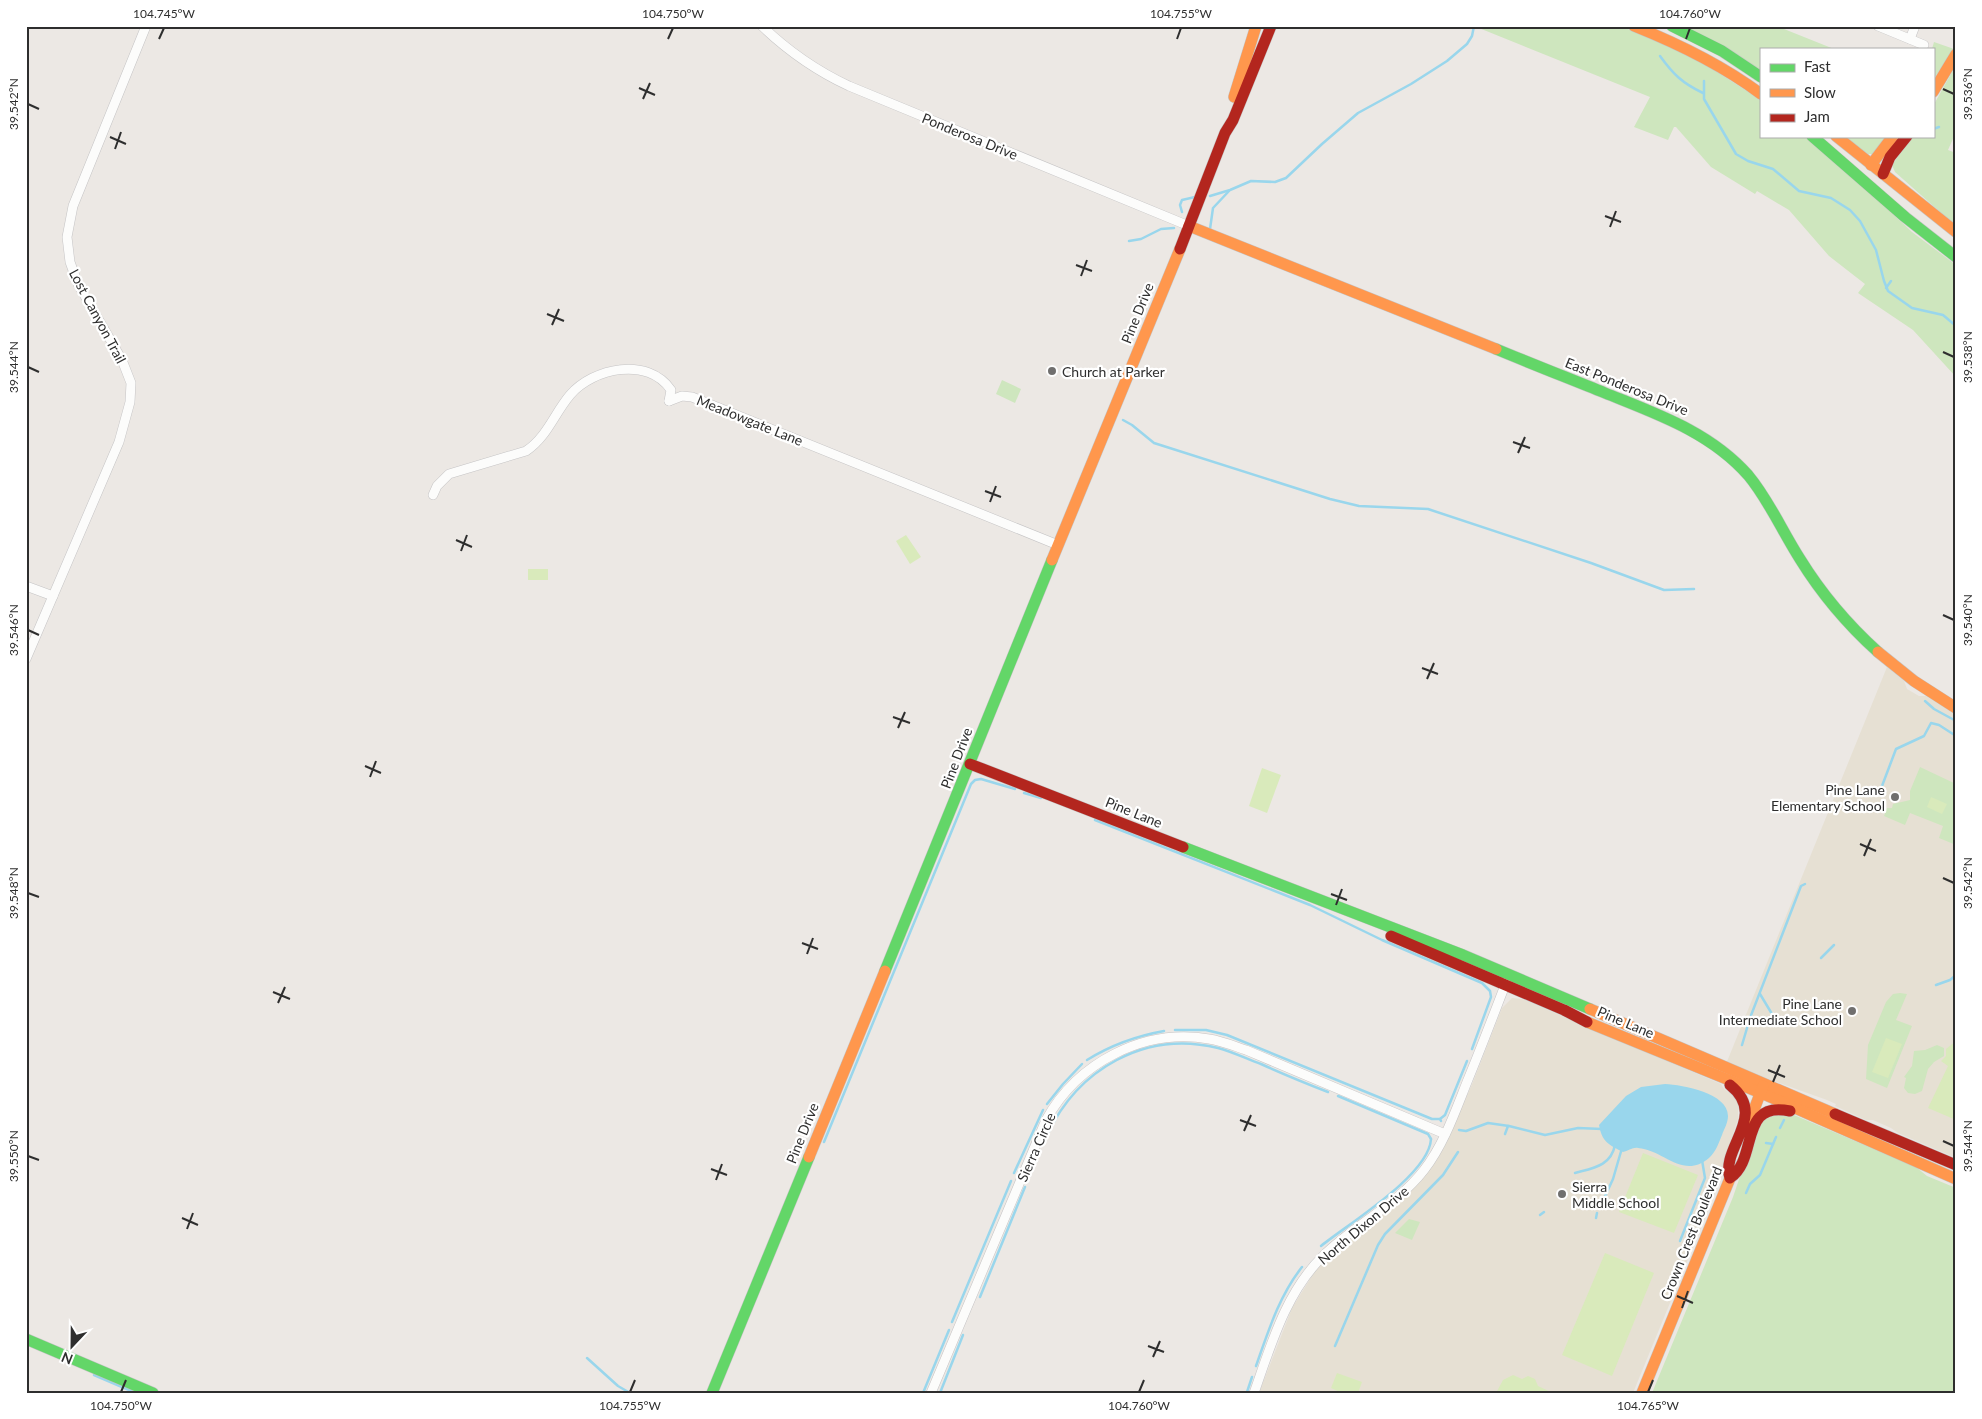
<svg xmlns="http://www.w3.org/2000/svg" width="1982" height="1419" font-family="Lato,sans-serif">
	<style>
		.education { fill: #e6e0d3 }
		.green { fill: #cee6be }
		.pitch { fill: #d9eabb }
		.water { fill: #99d6ec }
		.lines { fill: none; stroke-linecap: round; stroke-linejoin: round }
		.stream { stroke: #99d6ec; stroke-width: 2.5 }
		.street-casing { stroke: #c5c4c5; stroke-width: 10 }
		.fast-casing { stroke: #c5c4c5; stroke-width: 12 }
		.slow-casing { stroke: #c5c4c5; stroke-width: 12 }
		.jam-casing { stroke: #c5c4c5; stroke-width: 12 }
		.street { stroke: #fcfcfb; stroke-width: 9 }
		.fast { stroke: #63d668; stroke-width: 11 }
		.slow { stroke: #ff974d; stroke-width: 11 }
		.jam { stroke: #b3261e; stroke-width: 11 }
		.ticks { fill: none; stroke: #2e2e2e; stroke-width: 2 }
		.poi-dot { fill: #706f6e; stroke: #fff; stroke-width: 2 }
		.labels { text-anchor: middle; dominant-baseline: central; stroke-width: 4.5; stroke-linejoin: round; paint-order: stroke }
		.street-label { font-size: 14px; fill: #2e2e2e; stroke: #fff }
		.poi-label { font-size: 14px; fill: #2e2e2e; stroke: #fff; text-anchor: start }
		.neatline { fill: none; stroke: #2e2e2e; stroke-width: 2 }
		.ticks-label { font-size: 12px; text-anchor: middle; fill: #2e2e2e }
	</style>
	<rect width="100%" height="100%" fill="#ece8e4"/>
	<!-- education -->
	<g class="education">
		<path d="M1887,667L1904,681L1907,689L1919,696H1926L1956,714V1158L1898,1133L1891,1128L1873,1120H1866L1835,1106L1836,1104L1827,1100L1726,1064Z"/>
		<path d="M1512,998L1522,999L1721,1084L1724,1089L1731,1094L1738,1103V1119L1732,1137L1735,1139L1718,1186L1633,1393H1259L1292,1308L1315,1271L1339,1248L1403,1199L1426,1174L1444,1147L1473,1082L1502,1008Z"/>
	</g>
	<!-- green -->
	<g class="green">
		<path d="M1474,26H1621L1692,56L1761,100V136H1804L1860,183L1912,232L1956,265V377L1913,330L1858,293L1865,284L1829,256L1789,210L1757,191L1755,194L1711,167L1676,127H1674L1668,140L1634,127L1650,97Z"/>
		<path d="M1684,26H1785L1784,29L1834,49H1761V70Z"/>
		<path d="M1934,42L1954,49L1933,80V49H1932Z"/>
		<path d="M1956,65V132L1948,150L1956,153V226L1895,172L1892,165L1912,136H1933V106Z"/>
		<path d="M1843,136H1886L1874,154H1868Z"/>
		<path d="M1002,380L1021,389L1015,403L996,394Z"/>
		<path d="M1920,767L1956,784V845L1939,838L1943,826L1910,813L1905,825L1884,816L1887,808H1892L1893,804L1910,800V791Z"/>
		<path d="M1900,993L1907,994L1896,1020L1912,1026L1887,1088L1866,1079L1868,1045L1886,1002L1893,994Z"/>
		<path d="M1937,1045L1944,1048V1056L1934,1062L1928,1069L1922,1091L1915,1094L1908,1093L1904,1088L1906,1078L1904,1077L1912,1066L1914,1051L1925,1050Z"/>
		<path d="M1787,1112L1916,1167L1927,1176L1956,1188V1393H1652L1733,1197L1757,1126L1768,1114Z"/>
		<path d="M1409,1219L1420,1222L1412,1240L1395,1233Z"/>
	</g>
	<!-- pitch -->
	<g class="pitch">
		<path d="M906,535L921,557L910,564L896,541Z"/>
		<rect x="528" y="569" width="20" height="11"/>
		<path d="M1262,768L1281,775L1267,813L1249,806Z"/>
		<path d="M1931,797L1947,804L1942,814L1927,807Z"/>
		<path d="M1886,1038L1902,1044L1888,1078L1872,1072Z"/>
		<path d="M1956,1041V1120L1928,1108L1948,1066L1941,1061L1946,1056V1049Z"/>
		<path d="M1643,1153L1698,1175L1674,1233L1619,1212Z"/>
		<path d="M1605,1253L1654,1273L1612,1376L1562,1355Z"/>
		<path d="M1337,1373L1362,1382L1358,1393H1342L1331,1388Z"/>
		<path d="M1513,1375L1522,1379L1528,1376L1535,1379L1538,1386L1553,1393H1496L1503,1380Z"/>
	</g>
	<!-- water -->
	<path class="water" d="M1665,1084C1683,1085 1728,1093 1728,1116C1728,1123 1724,1129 1722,1135C1719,1142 1716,1152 1709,1158C1683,1180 1664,1150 1638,1148C1633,1147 1628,1151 1623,1152C1609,1145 1602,1142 1599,1125L1626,1096L1641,1087Z"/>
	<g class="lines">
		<!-- stream -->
		<g class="stream">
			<path d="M1660,56C1673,74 1682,83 1703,93"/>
			<path d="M1704,81V99L1736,154L1748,161L1773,169L1799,191L1831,198L1850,210L1860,221L1876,250L1884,281L1888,291L1912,308L1943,315L1956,326"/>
			<path d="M1933,129L1939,127"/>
			<path d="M1210,196L1230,190L1251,181L1275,182L1286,178L1322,144L1358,113L1411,84L1447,61L1467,44L1472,36L1474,26"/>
			<path d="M1182,212L1180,205L1182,200L1195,197"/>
			<path d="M1210,229L1213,208L1229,191"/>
			<path d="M1129,241L1141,239L1161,229L1174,228"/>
			<path d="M1886,288L1891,281"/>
			<path d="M1123,420L1132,425L1154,443L1330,499L1359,506L1428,509L1591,563L1664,590L1694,589"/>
			<path d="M1925,701L1934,709L1956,721"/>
			<path d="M1882,786L1896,749L1924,736L1931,723L1939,725L1956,736"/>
			<path d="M1024,793L1041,798"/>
			<path d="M1095,820L1310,905L1382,940L1482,983L1490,991L1491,997L1472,1049"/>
			<path d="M1821,958L1834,945"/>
			<path d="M1936,985L1950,980L1956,975"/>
			<path d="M1760,994L1772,1014"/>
			<path d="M1175,1030H1206L1227,1035L1432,1119H1440"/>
			<path d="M1742,1045L1750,1018L1801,886L1805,884"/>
			<path d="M1087,1060C1111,1045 1136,1036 1164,1031"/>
			<path d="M1338,1096L1428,1134L1431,1139"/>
			<path d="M1047,1104L1063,1084L1082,1064"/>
			<path d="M1441,1121L1440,1119L1445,1115L1467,1061"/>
			<path d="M1780,1128L1784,1120"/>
			<path d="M1459,1130L1466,1131L1488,1123L1509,1126L1545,1135L1578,1128L1602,1129"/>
			<path d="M1505,1134L1508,1126"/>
			<path d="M1047,1135C1078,1069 1145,1030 1218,1048C1233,1052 1247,1059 1261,1064C1283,1074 1305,1083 1328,1092"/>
			<path d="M824,1142L971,784L975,780L981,779L1015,789"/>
			<path d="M1766,1143L1773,1144"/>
			<path d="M1014,1173L1043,1110"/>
			<path d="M1575,1173C1593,1168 1611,1166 1615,1145"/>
			<path d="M1746,1193L1750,1184L1760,1175L1776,1137"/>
			<path d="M1601,1205L1613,1179L1622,1148"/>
			<path d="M1540,1215L1544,1212"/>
			<path d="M1596,1218L1597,1213"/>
			<path d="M1680,1241L1705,1178L1702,1160"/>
			<path d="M1321,1246C1348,1224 1429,1175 1431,1139"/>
			<path d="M980,1297L1025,1187"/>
			<path d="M952,1322L1011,1181"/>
			<path d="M1335,1346L1378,1245L1385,1234L1443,1175L1458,1152"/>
			<path d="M587,1358L618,1386L630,1393"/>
			<path d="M1256,1366C1268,1332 1279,1296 1302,1267"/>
			<path d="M94,1375L136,1393"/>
			<path d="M1247,1392L1252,1377"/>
			<path d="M923,1393L949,1330"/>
			<path d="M940,1393L963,1335"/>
		</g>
		<!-- street casing -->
		<g class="street-casing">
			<g id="street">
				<path d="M762,26C788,51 817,71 849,86L1189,226"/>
				<path d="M1878,26L1924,45"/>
				<path d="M1910,39L1915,26"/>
				<path d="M669,401L682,396L692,397L1058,545"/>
				<path d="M433,495L437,486L449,474L526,451C547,437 554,414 570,395C593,368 648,356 671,390L669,401"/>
				<path d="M26,586L53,596"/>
				<path d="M26,659L119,442L130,402L131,383L122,360L78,284L70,262L67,237L73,206L146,26"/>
				<path d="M931,1393L1046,1120C1078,1062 1144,1028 1209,1039C1222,1041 1234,1046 1246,1050L1445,1134"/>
				<path d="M1254,1393C1271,1345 1286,1292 1323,1256C1355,1224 1396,1206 1424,1170C1444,1144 1455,1112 1467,1082C1481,1048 1494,1014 1507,980"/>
			</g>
		</g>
		<!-- fast casing -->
		<g class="fast-casing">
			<g id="fast">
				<path d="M1672,26L1722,51L1761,77"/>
				<path d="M1812,136L1905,217L1956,257"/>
				<path d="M1496,349C1532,364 1568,378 1605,393C1657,414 1710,432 1748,475C1769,500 1782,531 1800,559C1821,593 1848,625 1878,652"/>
				<path d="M1183,847L1463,955L1590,1009"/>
				<path d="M885,971L1052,560"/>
				<path d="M26,1339L153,1393"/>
				<path d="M712,1393L809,1157"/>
			</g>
		</g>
		<!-- slow casing -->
		<g class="slow-casing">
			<g id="slow">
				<path d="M1634,26C1679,44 1722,65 1761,94"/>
				<path d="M1933,92L1956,54"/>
				<path d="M1234,97L1256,26"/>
				<path d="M1836,136L1956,232"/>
				<path d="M1871,165L1893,136"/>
				<path d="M1189,226L1496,349"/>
				<path d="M1052,560L1180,249"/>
				<path d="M1878,652L1914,681L1956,708"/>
				<path d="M1590,1009L1835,1114"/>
				<path d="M1587,1022L1768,1096L1956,1179"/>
				<path d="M1749,1123L1763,1086"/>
				<path d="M809,1157L885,971"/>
				<path d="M1642,1393L1733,1171"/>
			</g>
		</g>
		<!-- jam casing -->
		<g class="jam-casing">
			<g id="jam">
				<path d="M1883,174L1890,157L1907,136"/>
				<path d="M1180,249L1225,133L1233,120L1271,26"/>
				<path d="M970,764L1183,847"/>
				<path d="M1391,936L1564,1010L1587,1022"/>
				<path d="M1730,1085C1769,1116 1720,1148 1730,1178C1759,1159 1738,1100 1790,1111"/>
				<path d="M1835,1114L1956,1165"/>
			</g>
		</g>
		<!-- street -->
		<use href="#street" class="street"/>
		<!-- fast -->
		<use href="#fast" class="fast"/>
		<!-- slow -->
		<use href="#slow" class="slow"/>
		<!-- jam -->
		<use href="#jam" class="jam"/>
	</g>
	<!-- ticks -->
	<path class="ticks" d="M159,39L164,28M668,39L673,28M1177,39L1181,28M1686,39L1690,28M639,88L655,95M1943,89L1954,94M643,99L650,83M28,104L39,109M110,137L126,144M115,149L121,132M1605,216L1621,222M1610,227L1616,211M1076,265L1092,271M1081,276L1087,260M547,314L564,321M552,325L559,309M1943,352L1954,357M28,367L39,372M1513,442L1530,448M1518,453L1525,437M985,491L1001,497M990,502L996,486M456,540L472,547M461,551L467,535M1943,615L1954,620M28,630L39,635M1422,668L1438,674M1427,679L1434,663M893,717L910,723M898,728L905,712M365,766L381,773M370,777L376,761M1860,844L1876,851M1864,856L1871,839M1943,878L1954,883M28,893L39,897M1331,894L1347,900M1336,905L1342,889M802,943L818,949M807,954L813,938M273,992L290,999M278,1003L285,987M1768,1070L1785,1077M1773,1082L1780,1065M1240,1120L1256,1126M1244,1131L1251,1115M1943,1141L1954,1146M28,1156L39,1160M711,1169L727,1175M716,1180L722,1164M182,1218L198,1225M187,1229L193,1213M1677,1296L1693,1303M1682,1308L1688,1291M1148,1346L1164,1352M1153,1357L1160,1341M121,1392L126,1380M630,1392L635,1380M1139,1392L1144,1380M1648,1392L1653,1380"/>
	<!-- markers -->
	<g class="poi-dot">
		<circle cx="1052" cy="371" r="5"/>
		<circle cx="1895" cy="797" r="5"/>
		<circle cx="1852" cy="1011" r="5"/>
		<circle cx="1562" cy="1194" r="5"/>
	</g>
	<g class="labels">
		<!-- street labels -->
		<g class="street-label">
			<text transform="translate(970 136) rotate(22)">Ponderosa Drive</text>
			<text transform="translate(1137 313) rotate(-68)">Pine Drive</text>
			<text transform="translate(98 316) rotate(62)">Lost Canyon Trail</text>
			<text transform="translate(1627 386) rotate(22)">East Ponderosa Drive</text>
			<text transform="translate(750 420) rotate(22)">Meadowgate Lane</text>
			<text transform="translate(956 758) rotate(-69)">Pine Drive</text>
			<text transform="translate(1134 812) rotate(22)">Pine Lane</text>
			<text transform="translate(1626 1022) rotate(23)">Pine Lane</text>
			<text transform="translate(802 1133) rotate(-68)">Pine Drive</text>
			<text transform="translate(1036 1147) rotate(-66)">Sierra Circle</text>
			<text transform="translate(1363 1225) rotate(-40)">North Dixon Drive</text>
			<text transform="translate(1691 1233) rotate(-68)">Crown Crest Boulevard</text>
		</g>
		<!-- poi labels -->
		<g class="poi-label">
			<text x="1062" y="371">Church at Parker</text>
			<text x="1885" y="789" text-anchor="end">Pine Lane<tspan x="1885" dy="16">Elementary School</tspan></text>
			<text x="1842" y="1003" text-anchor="end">Pine Lane<tspan x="1842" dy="16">Intermediate School</tspan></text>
			<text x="1572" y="1186">Sierra<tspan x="1572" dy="16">Middle School</tspan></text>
		</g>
	</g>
	<!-- border -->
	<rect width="1982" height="1419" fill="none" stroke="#ffffff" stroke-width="55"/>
	<!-- legend -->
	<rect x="1760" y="48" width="175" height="90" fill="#ffffff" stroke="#ababab"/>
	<rect x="1770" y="64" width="25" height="8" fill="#63d668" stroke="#ababab"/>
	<text x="1804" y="72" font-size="15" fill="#2e2e2e">Fast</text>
	<rect x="1770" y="89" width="25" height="8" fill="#ff974d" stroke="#ababab"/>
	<text x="1804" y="98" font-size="15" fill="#2e2e2e">Slow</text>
	<rect x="1770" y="114" width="25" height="8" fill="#b3261e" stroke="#ababab"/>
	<text x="1804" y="122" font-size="15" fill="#2e2e2e">Jam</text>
	<!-- north arrow -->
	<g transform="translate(72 1346) rotate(202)" stroke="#ffffff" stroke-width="4" paint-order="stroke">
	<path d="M0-4L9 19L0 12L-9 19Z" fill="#2e2e2e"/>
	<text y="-8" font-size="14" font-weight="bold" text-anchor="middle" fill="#2e2e2e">N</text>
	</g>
	<rect x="28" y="28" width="1926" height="1364" class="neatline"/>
	<g class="ticks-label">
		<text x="164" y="18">104.745°W</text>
		<text x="673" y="18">104.750°W</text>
		<text x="1181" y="18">104.755°W</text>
		<text x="1690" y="18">104.760°W</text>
		<text transform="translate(1968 94) rotate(-90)" y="4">39.536°N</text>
		<text transform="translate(14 104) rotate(-90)" y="4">39.542°N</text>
		<text transform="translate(1968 357) rotate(-90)" y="4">39.538°N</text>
		<text transform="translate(14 367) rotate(-90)" y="4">39.544°N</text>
		<text transform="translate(1968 620) rotate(-90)" y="4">39.540°N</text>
		<text transform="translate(14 630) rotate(-90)" y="4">39.546°N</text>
		<text transform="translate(1968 883) rotate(-90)" y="4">39.542°N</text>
		<text transform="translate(14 893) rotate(-90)" y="4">39.548°N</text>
		<text transform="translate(1968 1146) rotate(-90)" y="4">39.544°N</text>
		<text transform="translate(14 1156) rotate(-90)" y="4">39.550°N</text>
		<text x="121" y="1410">104.750°W</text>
		<text x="630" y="1410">104.755°W</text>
		<text x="1139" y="1410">104.760°W</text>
		<text x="1648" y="1410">104.765°W</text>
	</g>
</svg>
